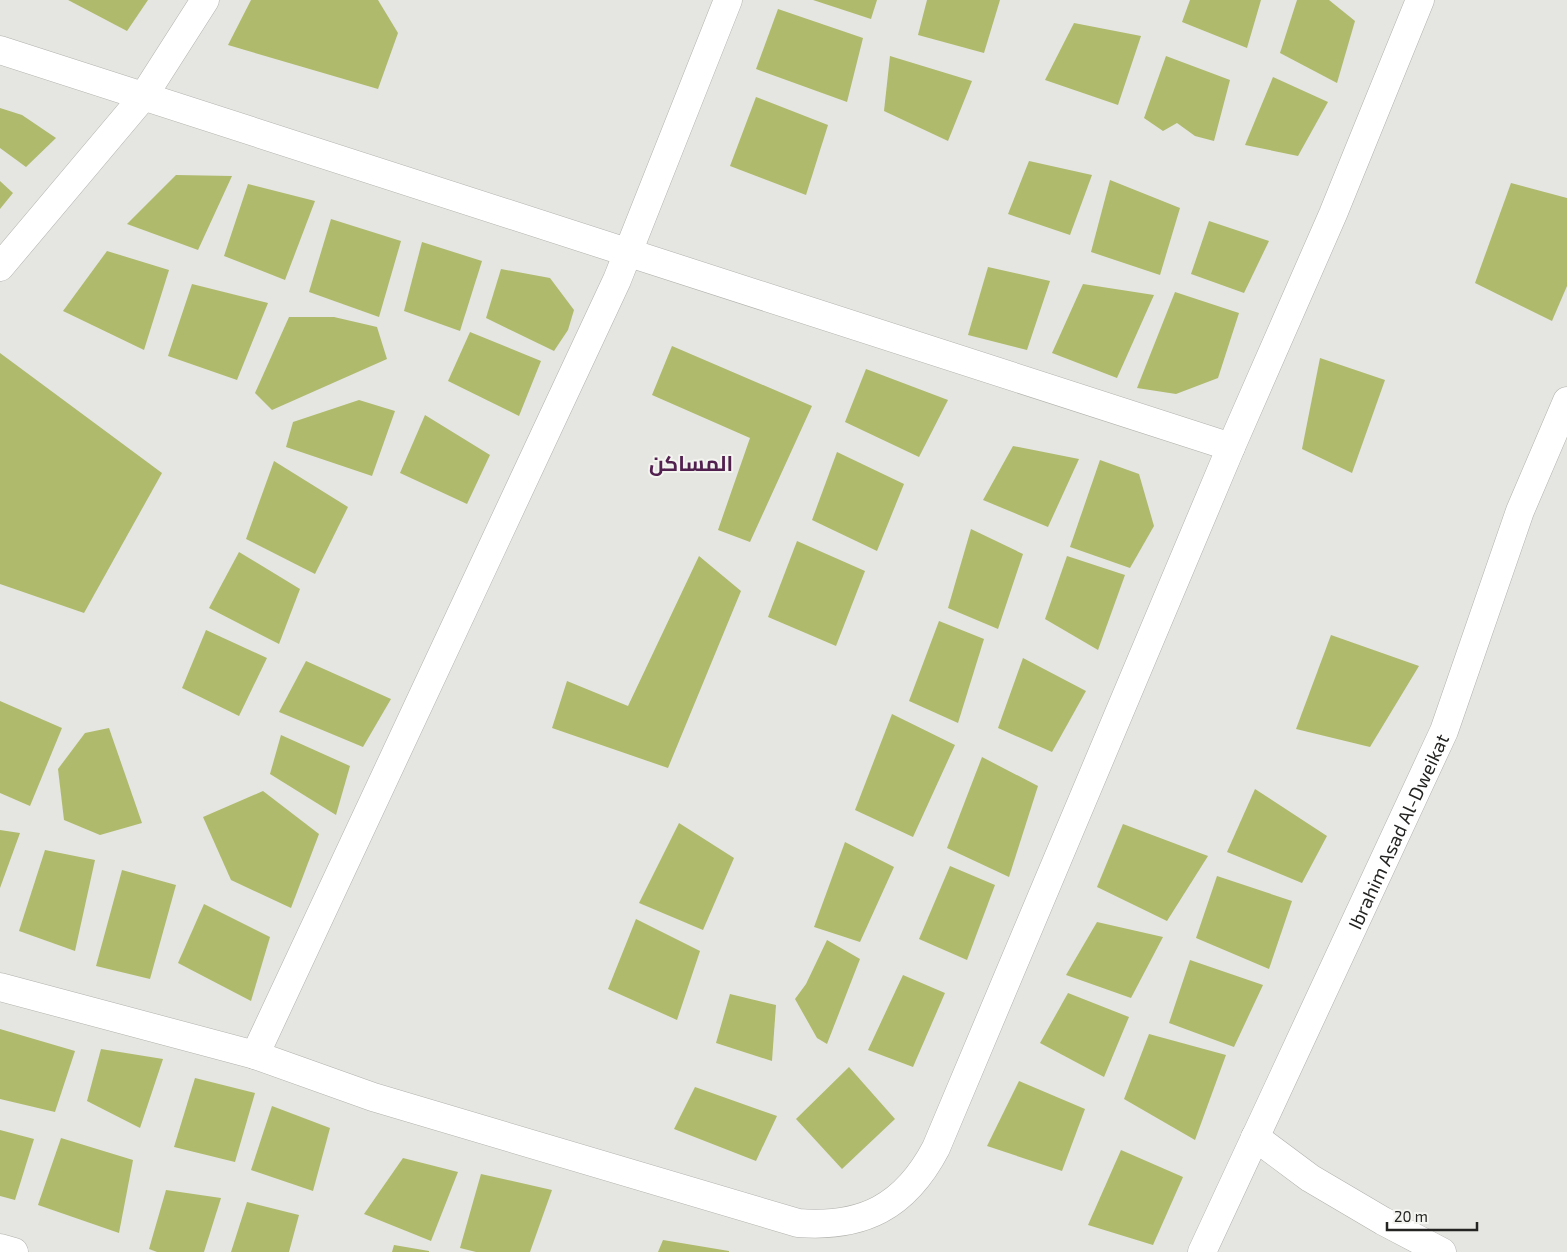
<svg xmlns="http://www.w3.org/2000/svg" width="1567" height="1252" font-family="'Exo 2',Cairo,sans-serif">
	<style>
		.building { fill: #b0ba6c }
		.lines { fill: none; stroke-linecap: round; stroke-linejoin: round }
		.minor-casing { stroke: #b1b2ad; stroke-width: 29 }
		.minor { stroke: #fff; stroke-width: 28 }
		.labels { text-anchor: middle; dominant-baseline: central; stroke-width: 4; stroke-linejoin: round; paint-order: stroke }
		.street-label { font-size: 19px; fill: #242422; stroke: #f3f4ef }
		.quarter-label { font-size: 21px; font-weight: bold; fill: #52204f; stroke: #f3f4ef }
	</style>
	<rect width="100%" height="100%" fill="#e5e6e1"/>
	<!-- building -->
	<g class="building">
		<path d="M68,0H148L127,31Z"/>
		<path d="M251,0H378L398,33L378,89L228,45Z"/>
		<path d="M813,0H877L871,19Z"/>
		<path d="M927,0H1000L984,53L918,35Z"/>
		<path d="M1190,0H1261L1247,48L1182,22Z"/>
		<path d="M1297,0H1329L1355,21L1337,83L1280,53Z"/>
		<path d="M778,9L863,38L847,102L756,69Z"/>
		<path d="M1074,23L1141,36L1118,105L1045,80Z"/>
		<path d="M890,56L972,81L948,141L884,111Z"/>
		<path d="M1166,56L1230,80L1214,141L1195,136L1177,123L1163,131L1144,118Z"/>
		<path d="M1273,77L1328,102L1298,156L1245,145Z"/>
		<path d="M756,97L828,125L806,195L730,166Z"/>
		<path d="M0,108L22,115L56,138L26,167L0,148Z"/>
		<path d="M1029,161L1092,175L1070,235L1008,214Z"/>
		<path d="M176,175L232,176L198,250L127,224Z"/>
		<path d="M1110,180L1180,208L1160,275L1091,252Z"/>
		<path d="M0,181L13,193L0,209Z"/>
		<path d="M1511,183L1567,198V286L1552,321L1475,283Z"/>
		<path d="M248,184L315,201L285,280L224,256Z"/>
		<path d="M331,219L401,241L379,317L309,292Z"/>
		<path d="M1209,221L1269,241L1244,293L1191,274Z"/>
		<path d="M422,242L482,261L460,331L404,311Z"/>
		<path d="M107,251L169,270L144,350L63,311Z"/>
		<path d="M988,267L1050,281L1027,350L968,335Z"/>
		<path d="M501,269L550,278L574,310L568,330L554,351L486,318Z"/>
		<path d="M192,284L268,303L237,380L168,356Z"/>
		<path d="M1083,284L1154,295L1117,378L1052,353Z"/>
		<path d="M1175,292L1239,313L1218,378L1176,394L1137,388Z"/>
		<path d="M289,317H334L377,327L387,359L272,410L255,393Z"/>
		<path d="M470,332L541,361L519,416L448,381Z"/>
		<path d="M672,346L812,406L750,542L718,530L750,438L652,395Z"/>
		<path d="M0,353L162,473L84,613L0,584Z"/>
		<path d="M1320,358L1385,380L1352,473L1302,449Z"/>
		<path d="M866,369L948,400L919,457L845,422Z"/>
		<path d="M359,400L395,411L372,476L286,447L293,422Z"/>
		<path d="M425,415L490,455L467,504L400,473Z"/>
		<path d="M1013,446L1079,459L1048,527L983,500Z"/>
		<path d="M837,452L904,484L877,551L812,520Z"/>
		<path d="M1100,460L1139,474L1154,526L1130,568L1070,547Z"/>
		<path d="M274,461L348,507L315,574L246,539Z"/>
		<path d="M971,529L1023,554L998,629L948,608Z"/>
		<path d="M797,541L865,571L836,646L768,617Z"/>
		<path d="M239,552L300,589L279,644L209,608Z"/>
		<path d="M699,556L741,591L668,768L552,728L567,681L628,706Z"/>
		<path d="M1067,556L1125,575L1098,650L1045,619Z"/>
		<path d="M939,621L984,639L958,723L909,701Z"/>
		<path d="M206,630L267,658L239,716L182,688Z"/>
		<path d="M1331,635L1419,666L1370,747L1296,729Z"/>
		<path d="M1023,658L1086,691L1052,752L998,728Z"/>
		<path d="M306,661L391,699L363,747L279,712Z"/>
		<path d="M0,701L62,728L30,806L0,793Z"/>
		<path d="M892,714L955,745L913,837L855,810Z"/>
		<path d="M109,728L142,823L100,835L64,820L58,769L85,733Z"/>
		<path d="M281,735L350,766L336,815L270,774Z"/>
		<path d="M982,757L1038,786L1009,877L947,848Z"/>
		<path d="M1255,789L1327,836L1302,883L1227,852Z"/>
		<path d="M263,791L319,834L291,908L231,880L203,817Z"/>
		<path d="M679,823L734,858L703,930L639,903Z"/>
		<path d="M1123,824L1208,856L1167,921L1097,887Z"/>
		<path d="M0,830L20,833L0,888Z"/>
		<path d="M845,842L894,867L860,942L814,927Z"/>
		<path d="M45,850L95,860L75,951L19,931Z"/>
		<path d="M950,866L995,885L967,960L919,939Z"/>
		<path d="M122,870L176,885L150,979L96,966Z"/>
		<path d="M1217,876L1292,901L1269,969L1196,938Z"/>
		<path d="M204,904L270,937L251,1001L178,963Z"/>
		<path d="M636,919L700,951L677,1020L608,989Z"/>
		<path d="M1097,922L1163,937L1131,998L1066,975Z"/>
		<path d="M827,940L860,959L827,1044L817,1038L795,999L806,984Z"/>
		<path d="M1190,960L1263,985L1234,1047L1169,1023Z"/>
		<path d="M903,975L945,993L913,1067L868,1050Z"/>
		<path d="M1068,993L1129,1017L1104,1077L1040,1043Z"/>
		<path d="M730,994L776,1005L772,1061L716,1043Z"/>
		<path d="M0,1029L75,1051L55,1112L0,1099Z"/>
		<path d="M1149,1034L1226,1055L1195,1140L1124,1099Z"/>
		<path d="M101,1049L163,1059L140,1128L87,1101Z"/>
		<path d="M849,1067L895,1119L842,1169L796,1119Z"/>
		<path d="M195,1078L255,1093L235,1162L174,1147Z"/>
		<path d="M1019,1081L1085,1109L1062,1171L987,1146Z"/>
		<path d="M695,1087L777,1116L756,1161L674,1129Z"/>
		<path d="M272,1106L330,1128L313,1191L251,1170Z"/>
		<path d="M0,1130L34,1139L15,1200L0,1196Z"/>
		<path d="M61,1138L133,1160L119,1233L38,1205Z"/>
		<path d="M1121,1150L1183,1177L1153,1245L1088,1225Z"/>
		<path d="M403,1158L458,1172L431,1241L364,1214Z"/>
		<path d="M481,1174L552,1190L530,1252H476L460,1248Z"/>
		<path d="M166,1190L221,1198L204,1252H157L149,1249Z"/>
		<path d="M247,1202L299,1215L289,1252H231Z"/>
		<path d="M663,1240L729,1251V1252H658Z"/>
		<path d="M394,1245L429,1251V1252H392Z"/>
	</g>
	<g class="lines">
		<!-- minor casing -->
		<g class="minor-casing">
			<g id="minor">
				<path d="M0,50L1231,447"/>
				<path d="M0,267L143,97L205,0"/>
				<path d="M0,987L255,1055L373,1097L798,1223C863,1228 905,1207 936,1148L1231,447L1333,214L1420,0"/>
				<path d="M255,1055L617,280L728,0"/>
				<path d="M1255,1137L1310,1178L1383,1221L1442,1252"/>
				<path d="M0,1248L14,1252"/>
				<path id="s1" d="M1202,1252L1444,731L1520,511L1567,401"/>
			</g>
		</g>
		<!-- minor -->
		<use href="#minor" class="minor"/>
	</g>
	<g class="labels">
		<!-- street labels -->
		<g class="street-label">
			<text stroke="none"><textPath href="#s1" startOffset="464">Ibrahim Asad Al-Dweikat</textPath></text>
		</g>
		<!-- quarter labels -->
		<g class="quarter-label">
			<text x="691" y="462">المساكن</text>
		</g>
	</g>
	<!-- scale -->
	<path d="M1387 1222v8h90v-8" fill="none" stroke="#242422" stroke-width="2.5"/>
	<text x="1394" y="1222" font-size="15" fill="#242422" stroke="#f3f4ef" stroke-width="4" paint-order="stroke">20 m</text>
</svg>
